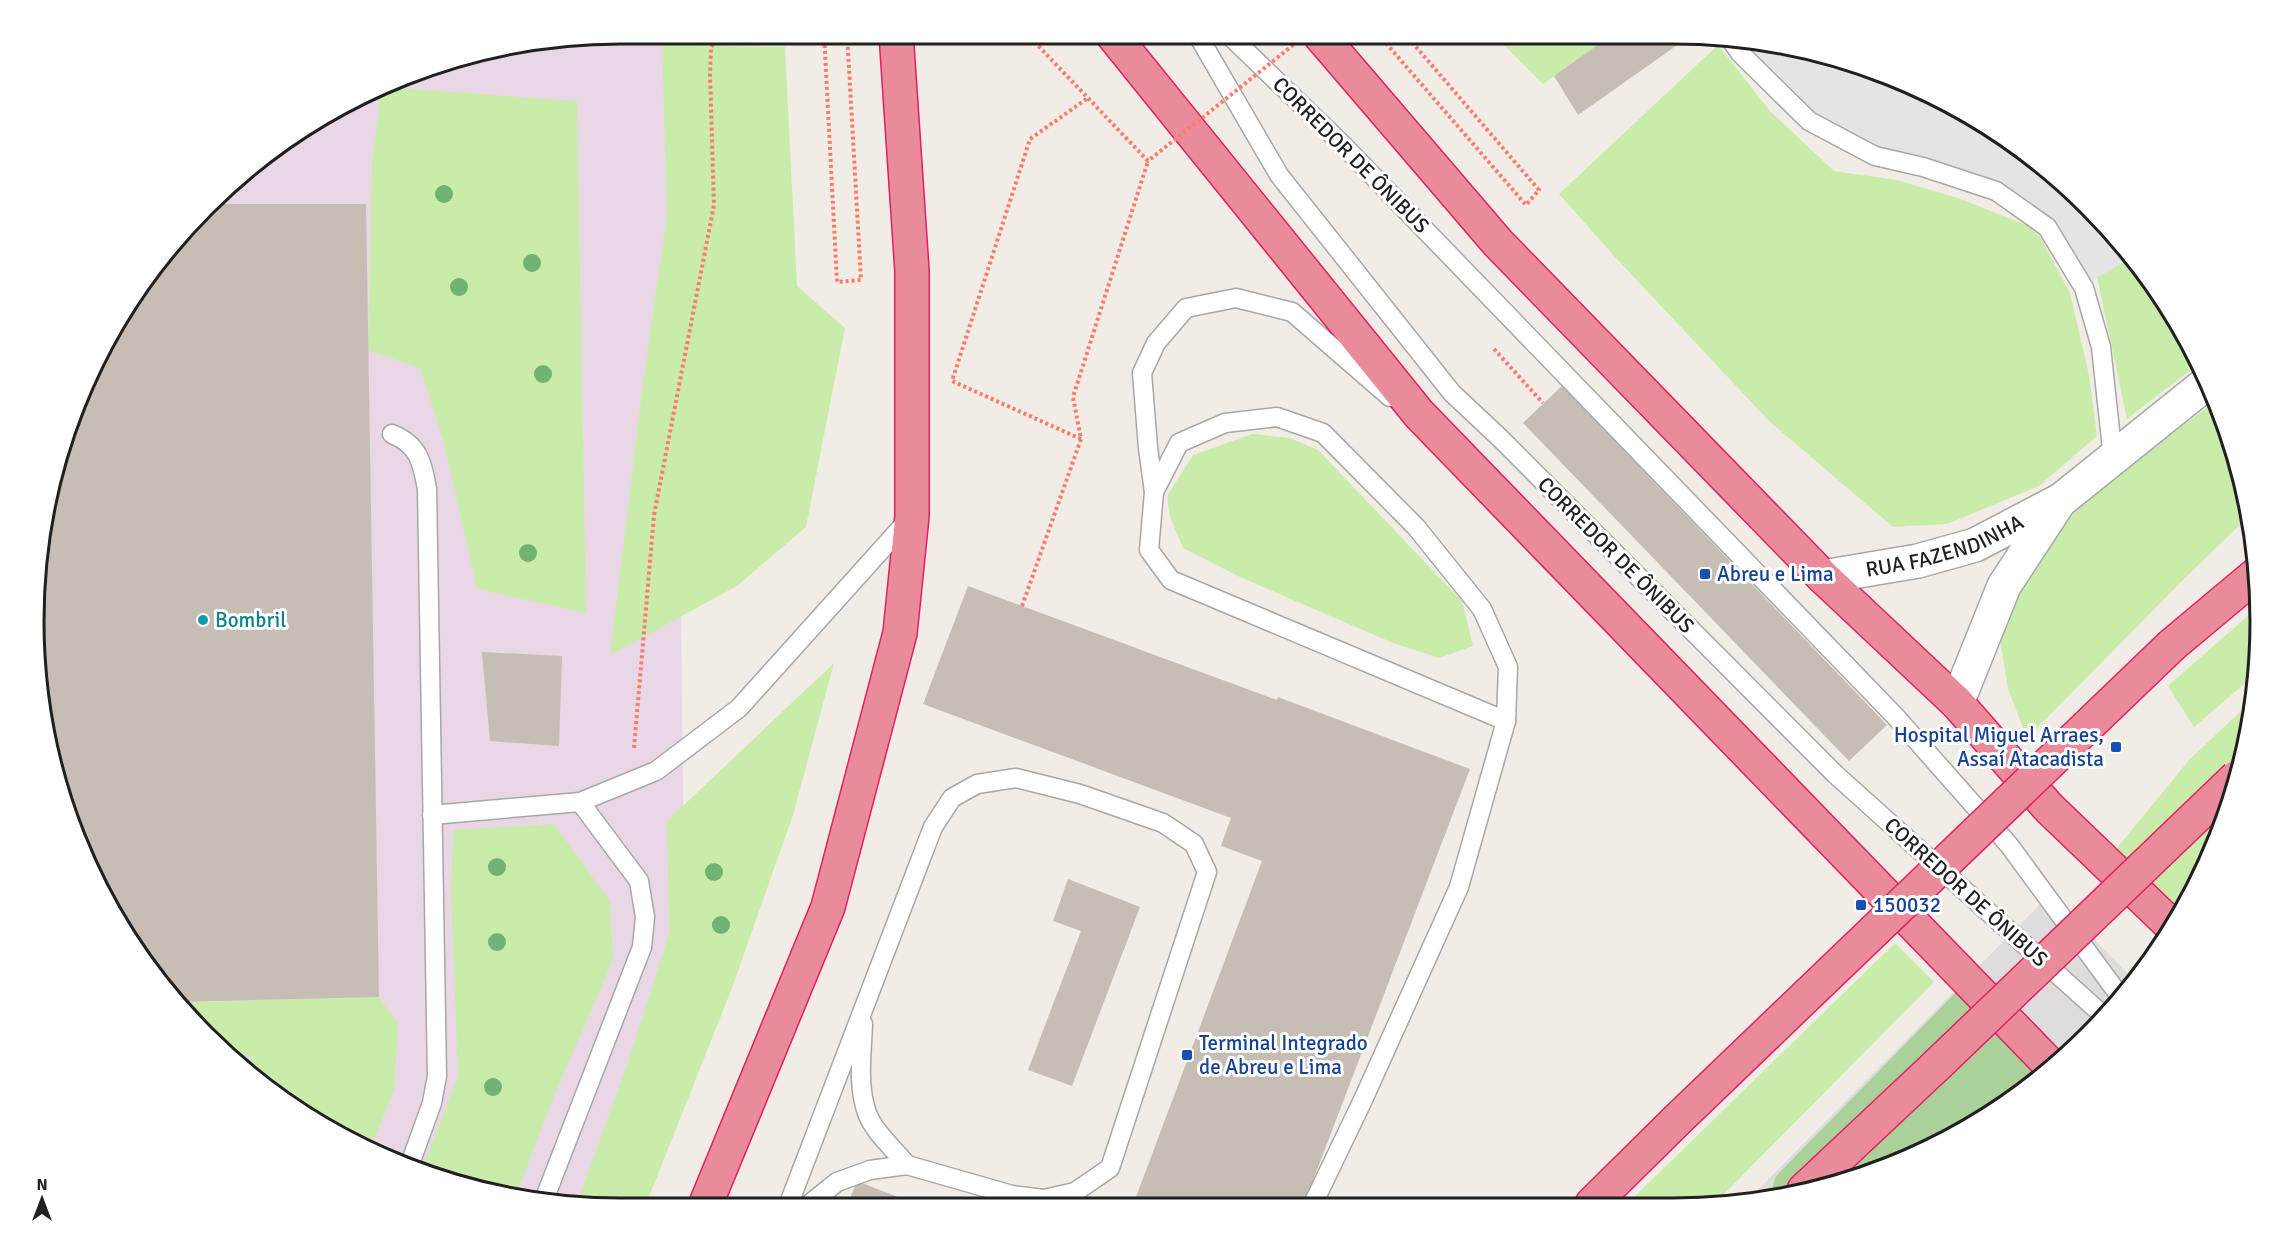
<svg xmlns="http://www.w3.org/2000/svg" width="2294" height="1241" font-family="Signika,sans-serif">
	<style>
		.residential { fill: #dedddc }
		.industrial { fill: #ead7e6 }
		.grass { fill: #caecaa }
		.forest { fill: #a9d199 }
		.parking { fill: #e4e4e4 }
		.building { fill: #c6bdb5 }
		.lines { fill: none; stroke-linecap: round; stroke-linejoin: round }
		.lane-casing { stroke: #a7a7a7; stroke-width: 21 }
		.street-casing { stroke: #a7a7a7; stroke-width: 36 }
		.highway-casing { stroke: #e12060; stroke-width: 36 }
		.path { stroke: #fe7a69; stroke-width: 4; stroke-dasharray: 3 3; stroke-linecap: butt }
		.lane { stroke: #fff; stroke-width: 18 }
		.street { stroke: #fff; stroke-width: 33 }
		.highway { stroke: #ea8b9c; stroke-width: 33 }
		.highway-bridge-casing { stroke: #e12060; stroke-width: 36; stroke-linecap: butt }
		.path-bridge { stroke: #fe7a69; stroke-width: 4; stroke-dasharray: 3 3; stroke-linecap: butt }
		.highway-bridge { stroke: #ea8b9c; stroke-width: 33 }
		.tree { fill: #71b372 }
		.transit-dot { fill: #1a4fb4; stroke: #fff; stroke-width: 2 }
		.culture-dot { fill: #0f9aa8; stroke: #fff; stroke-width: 2 }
		.labels { text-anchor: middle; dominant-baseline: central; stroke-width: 6; stroke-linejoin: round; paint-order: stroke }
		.street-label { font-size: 21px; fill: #202020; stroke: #fff }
		.transit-label { font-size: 21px; fill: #164399; stroke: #fff; text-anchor: start }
		.culture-label { font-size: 21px; fill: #0d838f; stroke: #fff; text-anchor: start }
		.rim { fill: none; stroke: #202020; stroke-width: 3 }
	</style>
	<rect width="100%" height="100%" fill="#f1ede6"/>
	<!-- residential -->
	<path class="residential" d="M2050,894L2135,981L2115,1008L2000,1109L1863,1177L1745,1203Z"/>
	<!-- industrial -->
	<path class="industrial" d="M620,33H662L681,597L685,975L582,1207L468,1188L327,1129L263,1086L179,1008L132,947L78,846L53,772L34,659V582L53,469L78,395L132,294L179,233L263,155L327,112L431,64L506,44Z"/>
	<!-- grass -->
	<g class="grass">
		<path d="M1493,34H1613L1543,84Z"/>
		<path d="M662,45L785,47L797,286L845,328L806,527L737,586L610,655L643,383L667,215Z"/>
		<path d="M1718,45L1770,111L1834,171L1897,180L1961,199L2036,229L2070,293L2089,375L2097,436L2039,486L1947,524L1893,527L1770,422L1615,257L1559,194Z"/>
		<path d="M381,87L577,101L586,613L477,589L444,443L420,368L368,350L372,164Z"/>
		<path d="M2134,256L2201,362L2127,419L2097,277Z"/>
		<path d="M2216,401L2241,468L2249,516L2186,577L2027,738L2008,689L2000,640L2012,586L2068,511Z"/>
		<path d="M1252,434L1290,438L1318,450L1462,601L1473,646L1439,658L1393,643L1240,577L1183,548L1170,517L1167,496L1193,455Z"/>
		<path d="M2259,606L2257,673L2194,727L2168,686Z"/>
		<path d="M834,663L793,815L732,988L645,1207L576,1206L628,1062L669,934L667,821Z"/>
		<path d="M2256,697L2230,809L2182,914L2112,854L2190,759Z"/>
		<path d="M554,824L610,901L613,960L554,1096L516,1196L468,1188L422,1169L458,1076L451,894L453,830Z"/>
		<path d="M1895,943L1934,982L1715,1203H1628Z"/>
		<path d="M379,997L398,1024L394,1090L371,1148L327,1129L263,1086L250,1075L252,1055L234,1059L187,1016L186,1002Z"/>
	</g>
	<!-- forest -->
	<path class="forest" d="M1960,988L2059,1057L2000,1109L1863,1177L1769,1199L1776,1176Z"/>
	<!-- parking -->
	<path class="parking" d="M1736,38L1826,53L1967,112L2061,179L2133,256L2078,289L2031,222L1992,193L1925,170L1811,119Z"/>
	<!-- building -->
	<g class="building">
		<path d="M1613,34H1693L1578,115L1554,76Z"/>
		<path d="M210,204H366L379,997L175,1002L132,947L78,846L53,772L34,659V582L53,469L78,395L132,294L179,233Z"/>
		<path d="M1562,386L1887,725L1849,761L1523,423Z"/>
		<path d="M968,586L1277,700L1278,697L1470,769L1304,1204L1133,1205L1262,861L1221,846L1231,818L923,704Z"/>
		<path d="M482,652L562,656L559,746L490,741Z"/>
		<path d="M1068,879L1140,907L1072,1086L1028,1070L1081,931L1053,921Z"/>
		<path d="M857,1181L921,1206H847Z"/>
	</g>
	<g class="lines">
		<!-- lane casing -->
		<g class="lane-casing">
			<g id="lane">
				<path d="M1197,34L1279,175L1452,393L1501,439L1835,774L2105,1017"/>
				<path d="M1228,34L1342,144L1895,716L2009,845L2122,999"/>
				<path d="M1729,37L1740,53L1809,121L1875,156L1923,167L1996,191L2047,227L2084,288L2101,347L2113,458"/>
				<path d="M1390,397L1292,312L1236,298L1186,308L1156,343L1142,373L1148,448L1154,492L1149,550L1171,580L1506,721"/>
				<path d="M392,434C419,445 422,462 427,489L437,1076L432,1103L410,1164"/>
				<path d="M1154,492L1179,443L1225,423L1277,417L1323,433L1416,527L1482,609L1508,667L1506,721L1459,887L1362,1102L1313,1204"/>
				<path d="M432,815L580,802L656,771L739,708L909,519"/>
				<path d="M863,1024C862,1052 857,1085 867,1113C874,1132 894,1149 907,1165"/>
				<path d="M544,1200L642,947L645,917L639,881L580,802"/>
				<path d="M788,1206L933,827L952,798L977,784L1016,778L1080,794L1163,823L1194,844L1207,872L1110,1168L1075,1192L1044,1199L1012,1195L907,1165L870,1170L837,1182L807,1206"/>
			</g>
		</g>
		<!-- street casing -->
		<g class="street-casing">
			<g id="street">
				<path id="s1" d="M1823,577L1918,561L1975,545L2061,500L2208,382"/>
				<path d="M1957,703L2004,586L2059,502"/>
			</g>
		</g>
		<!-- highway casing -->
		<g class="highway-casing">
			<g id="highway">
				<path d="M1112,34L1419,414L2050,1065"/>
				<path d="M1319,34L1498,243L1823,577L1957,703L2049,808L2173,927"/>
				<path d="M2172,645L2258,573"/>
				<path d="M1804,1190L1937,1065"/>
				<path d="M1592,1204L1676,1121"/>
				<path d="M705,1206L828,907L900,633L912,516V271L896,33"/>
			</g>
		</g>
		<!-- path -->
		<g class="path">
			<path d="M824,33L837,282L861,280L847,33"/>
			<path d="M1378,34L1526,205L1539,190L1405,34"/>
			<path d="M1494,349L1543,403"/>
			<path d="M1081,439L952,381L1030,139L1088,98"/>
			<path d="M1022,606L1081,439L1073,397L1148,161"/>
			<path d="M634,748L654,515L714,205L710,75L711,47L722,33"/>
		</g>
		<!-- lane -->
		<use href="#lane" class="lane"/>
		<!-- street -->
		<use href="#street" class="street"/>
		<!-- highway -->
		<use href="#highway" class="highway"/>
		<!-- highway-bridge casing -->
		<g class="highway-bridge-casing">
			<g id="highway-bridge">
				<path d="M1937,1065L2237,777"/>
				<path d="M1676,1121L2172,645"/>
			</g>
		</g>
		<!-- path-bridge -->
		<path class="path-bridge" d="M1026,33L1148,161L1307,34"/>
		<!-- highway-bridge -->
		<use href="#highway-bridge" class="highway-bridge"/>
	</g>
	<!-- trees -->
	<g class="tree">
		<circle cx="444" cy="194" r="9"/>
		<circle cx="532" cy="263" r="9"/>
		<circle cx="459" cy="287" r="9"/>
		<circle cx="543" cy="374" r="9"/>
		<circle cx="528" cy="553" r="9"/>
		<circle cx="497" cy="867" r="9"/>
		<circle cx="714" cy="872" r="9"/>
		<circle cx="721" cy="925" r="9"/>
		<circle cx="497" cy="942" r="9"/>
		<circle cx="493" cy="1087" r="9"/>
	</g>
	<!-- markers -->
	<g class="transit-dot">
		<rect x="1699" y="568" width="12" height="12" rx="3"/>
		<rect x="2110" y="741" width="12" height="12" rx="3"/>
		<rect x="1855" y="899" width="12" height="12" rx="3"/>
		<rect x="1181" y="1049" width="12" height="12" rx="3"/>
	</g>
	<circle class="culture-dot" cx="203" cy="620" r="6"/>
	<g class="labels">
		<!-- street labels -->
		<g class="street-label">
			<text transform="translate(1351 155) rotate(45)">CORREDOR DE ÔNIBUS</text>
			<text stroke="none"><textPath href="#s1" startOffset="126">RUA FAZENDINHA</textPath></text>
			<text transform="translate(1616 555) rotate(45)">CORREDOR DE ÔNIBUS</text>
			<text transform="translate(1966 892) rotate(42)">CORREDOR DE ÔNIBUS</text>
		</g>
		<!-- transit labels -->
		<g class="transit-label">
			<text x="1717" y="574">Abreu e Lima</text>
			<text x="2104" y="735" text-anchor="end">Hospital Miguel Arraes,<tspan x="2104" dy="24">Assaí Atacadista</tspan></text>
			<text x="1873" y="905">150032</text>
			<text x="1199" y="1043">Terminal Integrado<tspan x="1199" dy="24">de Abreu e Lima</tspan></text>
		</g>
		<!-- culture labels -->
		<g class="culture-label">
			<text x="215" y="620">Bombril</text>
		</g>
	</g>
	<!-- crop -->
	<path d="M0 0H2294V1241H0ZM621 44H1673A577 577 0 0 1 2250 621V621A577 577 0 0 1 1673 1198H621A577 577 0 0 1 44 621V621A577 577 0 0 1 621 44Z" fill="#fff" fill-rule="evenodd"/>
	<path class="rim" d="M621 44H1673A577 577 0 0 1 2250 621V621A577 577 0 0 1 1673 1198H621A577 577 0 0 1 44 621V621A577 577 0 0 1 621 44Z"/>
	<!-- north arrow -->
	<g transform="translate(42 1199)" stroke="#ffffff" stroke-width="4.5" paint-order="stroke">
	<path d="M0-4.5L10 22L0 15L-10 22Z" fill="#202020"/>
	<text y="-9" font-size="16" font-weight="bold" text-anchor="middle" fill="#202020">N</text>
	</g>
</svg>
